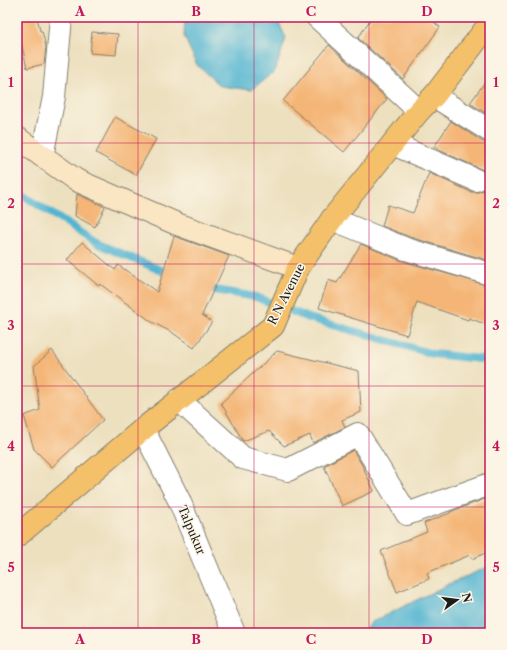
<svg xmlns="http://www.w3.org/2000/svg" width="507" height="650" font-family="'Libre Caslon Text',serif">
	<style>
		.water { fill: #53b5d2; stroke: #386877 }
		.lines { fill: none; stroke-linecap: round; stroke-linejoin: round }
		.stream { stroke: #53b5d2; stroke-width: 8 }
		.building { fill: #f4b576 }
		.street-casing { stroke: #847e6e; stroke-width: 24 }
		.secondary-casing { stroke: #847e6e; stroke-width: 24 }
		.primary-casing { stroke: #847e6e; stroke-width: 24 }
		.street { stroke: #fff; stroke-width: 22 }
		.secondary { stroke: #fbe6c4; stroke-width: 22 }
		.primary { stroke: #f4c16b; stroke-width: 22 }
		.grid { fill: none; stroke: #c2185b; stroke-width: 1; stroke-opacity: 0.55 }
		.labels { text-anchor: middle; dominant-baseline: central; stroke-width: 3; stroke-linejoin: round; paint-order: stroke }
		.street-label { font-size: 12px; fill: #1c1c1c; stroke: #fcf5e5 }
		.neatline { fill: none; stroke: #c2185b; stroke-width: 1.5 }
		.grid-label { font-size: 13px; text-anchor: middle; font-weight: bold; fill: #c2185b }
	</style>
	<rect width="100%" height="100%" fill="#fcf5e5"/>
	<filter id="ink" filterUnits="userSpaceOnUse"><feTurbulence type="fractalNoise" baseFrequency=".025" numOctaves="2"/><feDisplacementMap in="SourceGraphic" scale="8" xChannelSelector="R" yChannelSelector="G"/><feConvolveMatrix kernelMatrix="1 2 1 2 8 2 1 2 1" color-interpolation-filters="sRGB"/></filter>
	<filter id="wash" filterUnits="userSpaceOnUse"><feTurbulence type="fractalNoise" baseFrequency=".012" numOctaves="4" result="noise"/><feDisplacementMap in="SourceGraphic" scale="16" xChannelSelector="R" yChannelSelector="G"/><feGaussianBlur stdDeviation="0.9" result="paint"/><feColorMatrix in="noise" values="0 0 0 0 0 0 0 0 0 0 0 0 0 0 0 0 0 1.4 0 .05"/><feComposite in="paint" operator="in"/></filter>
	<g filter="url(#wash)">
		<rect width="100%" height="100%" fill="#ede0bf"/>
		<!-- water -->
		<g class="water">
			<path d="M185,17H276L286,38L275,71L251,90L220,86L197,65L184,36Z"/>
			<path d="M490,566V633H364L370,623L449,584Z"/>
		</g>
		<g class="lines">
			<!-- stream -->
			<g class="stream">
				<path d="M17,191L96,243L172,275"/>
				<path d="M203,288L256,297L309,318L433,354L490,360"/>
			</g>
		</g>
		<g id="blocks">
			<!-- building -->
			<g class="building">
				<path d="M17,17H37L40,31H42L46,47L44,64L27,68L17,24Z"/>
				<path d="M372,17H427L440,27L403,79L358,38Z"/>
				<path d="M92,32L118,34L116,55L90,53Z"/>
				<path d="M329,45L387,99L344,152L283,101Z"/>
				<path d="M490,75V116L470,103Z"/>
				<path d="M115,117L156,139L136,175L96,153Z"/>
				<path d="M451,121L483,142L490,143V160L483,170L439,150L434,147Z"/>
				<path d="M429,173L471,192H478L484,190L488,184H490V261L410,237L382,226L388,205L413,213Z"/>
				<path d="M77,194L105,207L95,227L75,216Z"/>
				<path d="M174,236L229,256L202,315L212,322L194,348L173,333L152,322L100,284L99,286L67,260L82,242L115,270L118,265L157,292Z"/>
				<path d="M361,244L402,261L490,286V326L469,318L468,320L417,302L407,335L319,308L328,280L337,283Z"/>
				<path d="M52,350L103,420L52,467L34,449L24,416L40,410L34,366Z"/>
				<path d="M277,351L359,371L361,412L342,420L345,427L313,443L310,435L284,446L269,431L243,441L221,403Z"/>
				<path d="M353,450L362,465L374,491L342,506L324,466Z"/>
				<path d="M490,497V551L472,559L470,555L427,573L429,579L397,592L381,551L427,532L424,523L450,513V512Z"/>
			</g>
		</g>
	</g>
	<g filter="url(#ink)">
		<use href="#blocks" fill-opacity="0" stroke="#847e6e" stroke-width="1"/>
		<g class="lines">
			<!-- street casing -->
			<g class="street-casing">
				<g id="street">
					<path d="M317,17L419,111"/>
					<path d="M434,96L490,131"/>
					<path d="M393,144L476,180"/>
					<path d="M42,156L54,97L61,17"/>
					<path d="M332,219L406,249L490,274"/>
					<path d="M179,400L243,458L288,470L358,434L407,514L490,484"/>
					<path d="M143,429L179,500L234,633"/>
				</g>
			</g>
			<!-- secondary casing -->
			<g class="secondary-casing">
				<path id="secondary" d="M17,138L76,180L177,224L298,268"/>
			</g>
			<!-- primary casing -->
			<g class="primary-casing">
				<path id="primary" d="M17,536L143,429L273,326L298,268L332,219L419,111L434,96L490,23"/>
			</g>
			<!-- street -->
			<use href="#street" class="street"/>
			<!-- secondary -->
			<use href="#secondary" class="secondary"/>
			<!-- primary -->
			<use href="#primary" class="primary"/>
		</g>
	</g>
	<!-- grid -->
	<path class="grid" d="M138,17V633M254,17V633M369,17V633M17,143H490M17,264H490M17,386H490M17,507H490"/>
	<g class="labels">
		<!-- street labels -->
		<g class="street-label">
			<text transform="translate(286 294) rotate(-63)">R N Avenue</text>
			<text transform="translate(192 530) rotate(67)">Talpukur</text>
		</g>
	</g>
	<!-- margin -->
	<rect width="507" height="650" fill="none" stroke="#fcf5e5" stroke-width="44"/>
	<!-- north arrow -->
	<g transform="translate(457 600) rotate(76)" stroke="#fcf5e5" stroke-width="3" paint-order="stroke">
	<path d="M0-3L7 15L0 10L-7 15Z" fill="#1c1c1c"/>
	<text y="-6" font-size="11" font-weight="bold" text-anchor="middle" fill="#1c1c1c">N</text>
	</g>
	<rect x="22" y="22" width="463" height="606" class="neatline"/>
	<g class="grid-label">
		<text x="80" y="16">A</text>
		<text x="196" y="16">B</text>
		<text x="311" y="16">C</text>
		<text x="427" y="16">D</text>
		<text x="11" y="87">1</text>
		<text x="496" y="87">1</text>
		<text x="11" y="208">2</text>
		<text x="496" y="208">2</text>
		<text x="11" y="330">3</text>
		<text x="496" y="330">3</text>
		<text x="11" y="451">4</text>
		<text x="496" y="451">4</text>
		<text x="11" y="572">5</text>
		<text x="496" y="572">5</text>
		<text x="80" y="644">A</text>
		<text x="196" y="644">B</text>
		<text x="311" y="644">C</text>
		<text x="427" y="644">D</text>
	</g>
</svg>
